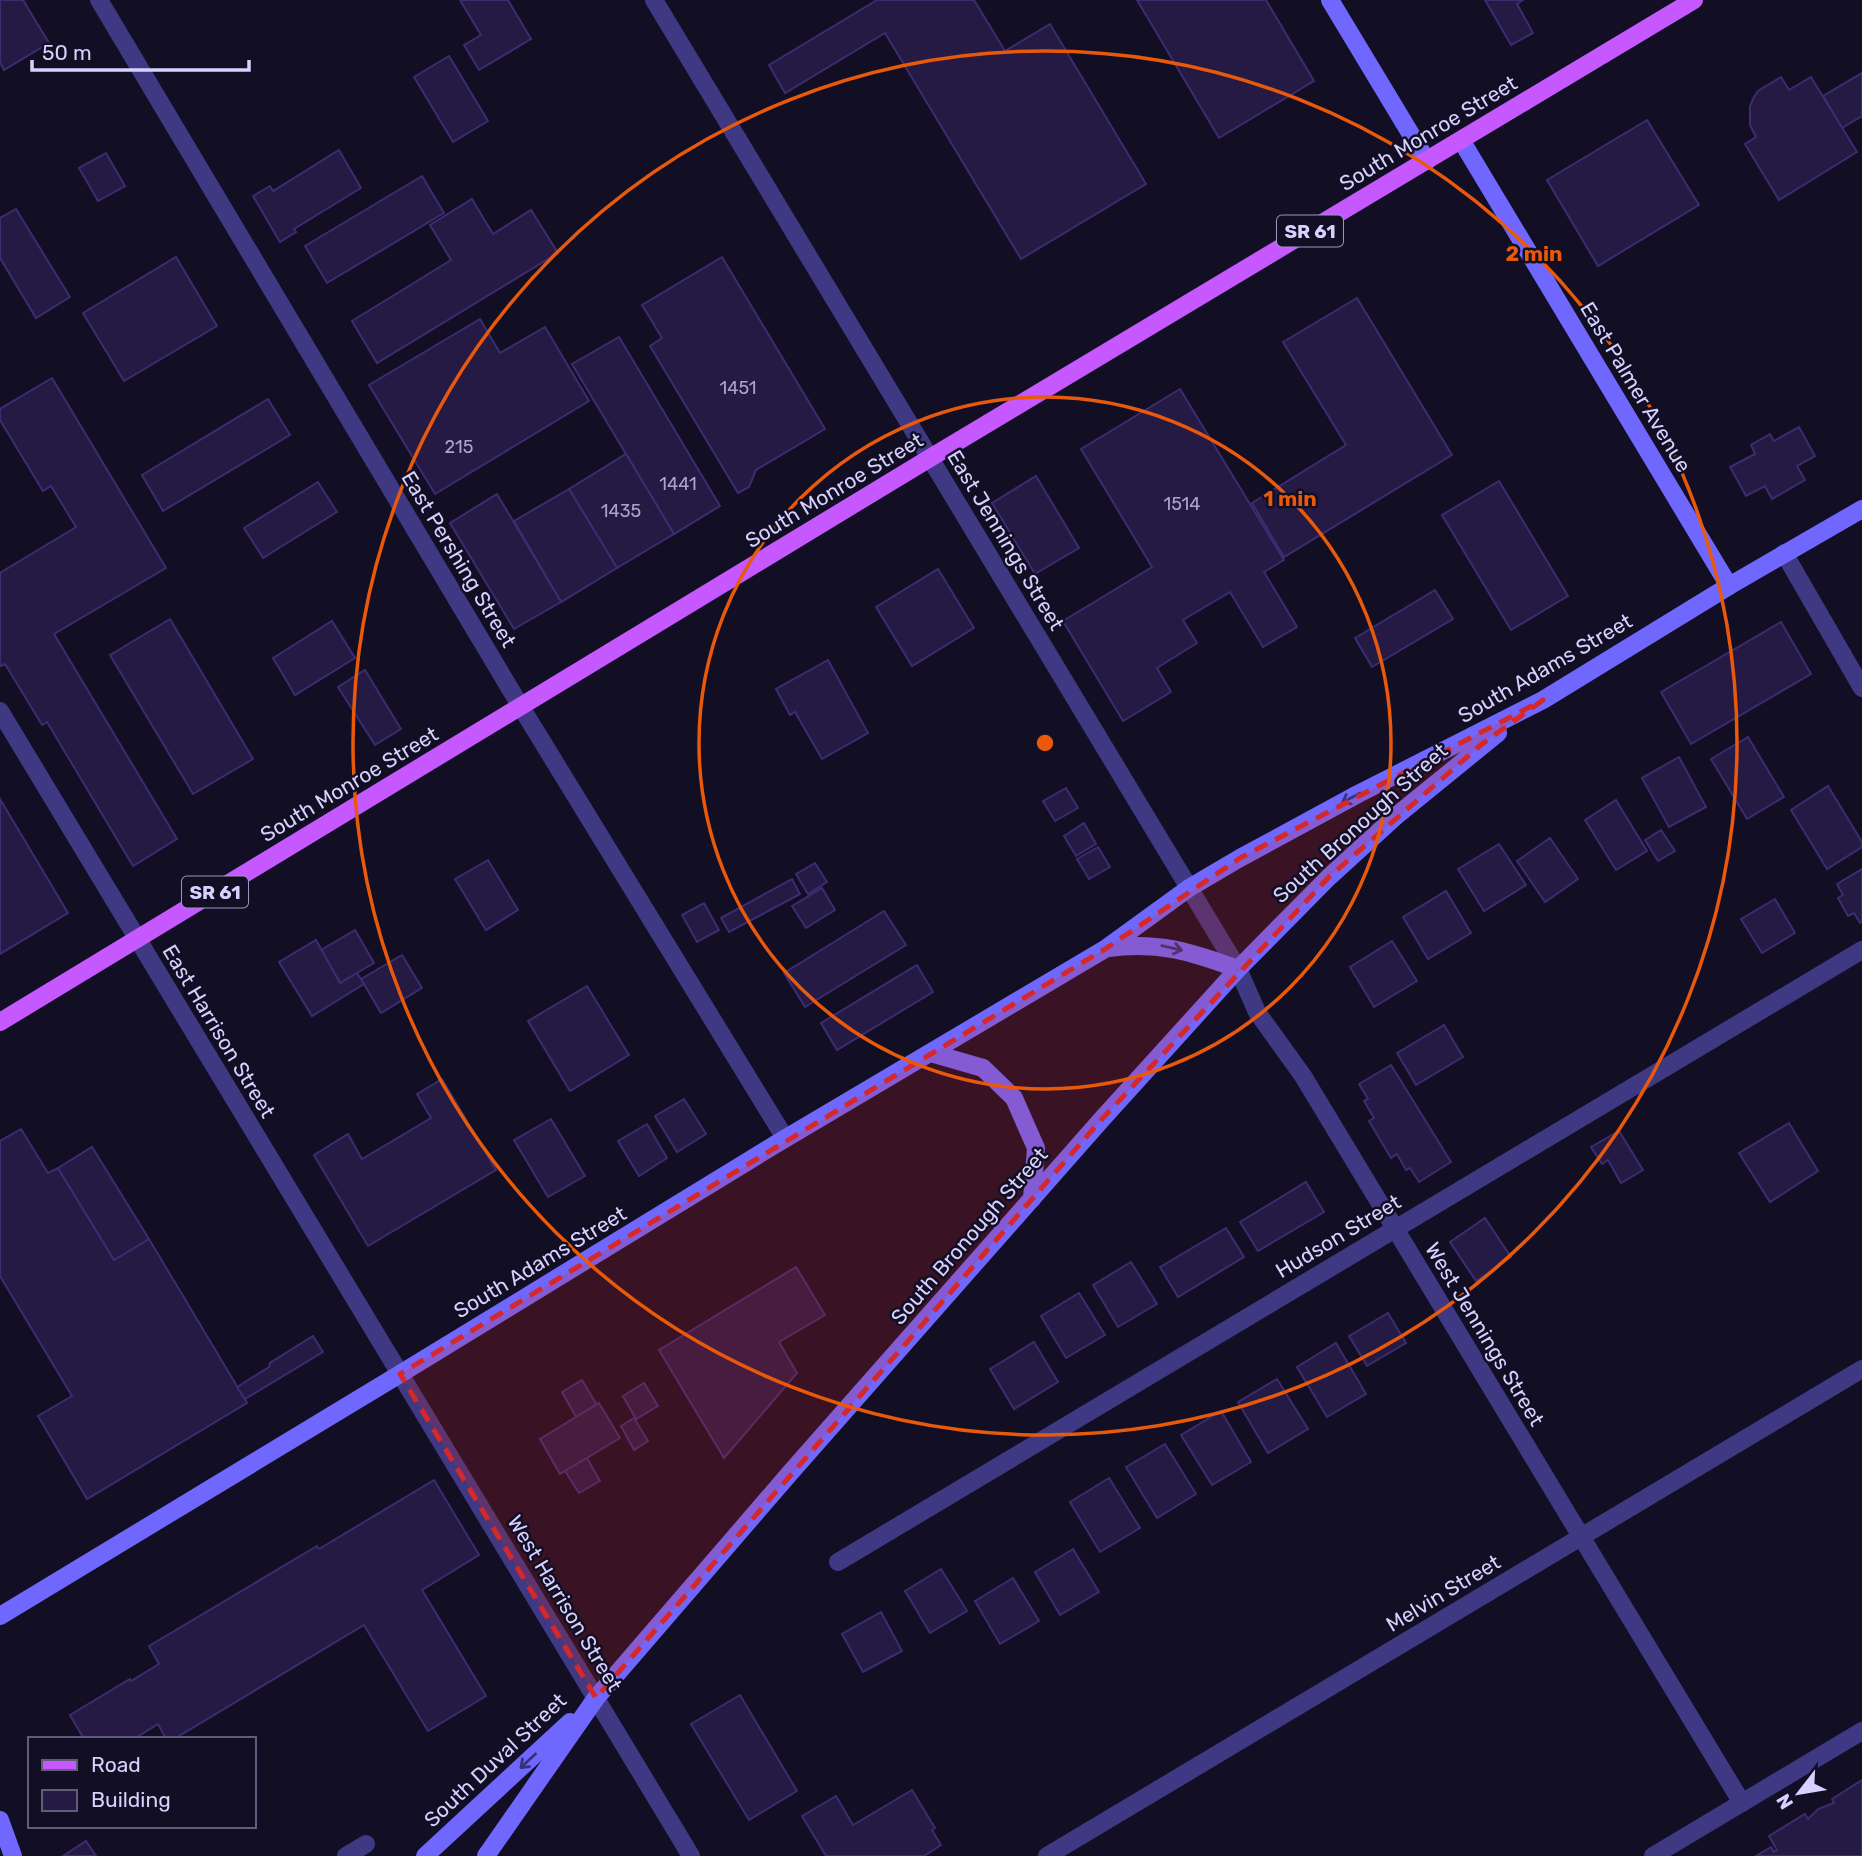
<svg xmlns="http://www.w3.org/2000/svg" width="1862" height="1856" font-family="Rubik,sans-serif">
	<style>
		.building { fill: #241a44; stroke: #3c2c70; stroke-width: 2 }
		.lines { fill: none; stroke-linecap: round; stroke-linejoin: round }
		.street { stroke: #3e3982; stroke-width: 18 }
		.secondary { stroke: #7068fe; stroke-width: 18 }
		.primary { stroke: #c558fe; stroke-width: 18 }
		.oneway { stroke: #38327b }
		.marked { fill: #d62828; fill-opacity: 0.2; stroke: #d62828; stroke-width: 5; stroke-dasharray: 14 9; stroke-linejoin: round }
		.ring { fill: none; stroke: #e8590c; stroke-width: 3.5 }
		.labels { text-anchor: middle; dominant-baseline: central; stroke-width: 5; stroke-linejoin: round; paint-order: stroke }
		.number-label { font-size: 18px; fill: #aaa3d0 }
		.shield { fill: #120e23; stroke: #9c96bd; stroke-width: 2 }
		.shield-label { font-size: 19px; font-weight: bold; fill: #d7d1ff }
		.street-label { font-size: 21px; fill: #d7d1ff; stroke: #120e23 }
		.centre { fill: #e8590c; stroke: #120e23; stroke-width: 3.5 }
		.ring-label { font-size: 21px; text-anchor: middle; font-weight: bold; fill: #e8590c; stroke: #120e23; stroke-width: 5; stroke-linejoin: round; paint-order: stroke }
	</style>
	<rect width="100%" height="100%" fill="#120e23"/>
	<!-- building -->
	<g class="building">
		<path d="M0,0H23L49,43L4,70L0,62Z"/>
		<path d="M460,0H508L531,39L479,70L464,45L481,35Z"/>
		<path d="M877,0H974L1005,51L1050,24L1146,184L1021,259L885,33L785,93L769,65Z"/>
		<path d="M1137,0H1266L1314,81L1219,138Z"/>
		<path d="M1485,0H1523L1517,4L1533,33L1511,45Z"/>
		<path d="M449,56L488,121L453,142L414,77Z"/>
		<path d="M1862,73V116L1842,128L1823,96Z"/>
		<path d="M1781,77L1789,90L1811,77L1857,152L1779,200L1745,144L1756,137L1750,125V106L1754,97L1758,91Z"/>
		<path d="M1647,120L1699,205L1598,266L1547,180Z"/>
		<path d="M339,150L361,188L294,229L296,232L280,242L253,196L270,186L273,191Z"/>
		<path d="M106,153L125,186L98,201L79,168Z"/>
		<path d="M422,176L444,213L327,283L305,246Z"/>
		<path d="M472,199L493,234L531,210L558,253L377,363L352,321L451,260L430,225Z"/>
		<path d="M16,209L70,297L36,318L0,258V218Z"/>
		<path d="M176,257L217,326L124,381L83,313Z"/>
		<path d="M722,257L825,429L756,470L749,487L738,493L650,346L662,338L642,305Z"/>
		<path d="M1357,298L1452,455L1284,557L1252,503L1346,445L1283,342Z"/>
		<path d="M480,319L500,353L545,327L589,401L435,494L369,385Z"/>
		<path d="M619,337L720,506L674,534L572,364Z"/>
		<path d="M52,378L166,568L54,634L177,839L133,866L47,722L42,725L5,664L1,666L0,664V573L76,527L51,486L43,491L0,420V409Z"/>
		<path d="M1180,389L1284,560L1264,572L1297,627L1263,647L1230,592L1183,620L1197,643L1157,668L1171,692L1123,721L1063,621L1152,567L1081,449Z"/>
		<path d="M268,399L290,435L163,511L142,475Z"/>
		<path d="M1799,427L1815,456L1797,466L1805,480L1772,499L1765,486L1746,496L1730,467L1755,454L1751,445L1770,434L1774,441Z"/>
		<path d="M626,454L674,534L617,568L569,489Z"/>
		<path d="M1036,476L1079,548L1035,574L992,503Z"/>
		<path d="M1499,481L1568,596L1511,630L1442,515Z"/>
		<path d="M318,482L337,512L263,558L244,528Z"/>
		<path d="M569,489L617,568L561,602L514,521Z"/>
		<path d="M497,494L561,602L514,629L450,523Z"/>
		<path d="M938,569L974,628L912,666L876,607Z"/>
		<path d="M1435,590L1453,619L1372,667L1355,638Z"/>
		<path d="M170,619L253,759L193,794L110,655Z"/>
		<path d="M332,621L355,658L295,695L273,658Z"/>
		<path d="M1781,622L1811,674L1691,744L1661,692Z"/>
		<path d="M828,660L868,733L822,759L795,712L790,715L776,689Z"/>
		<path d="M365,670L401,729L375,745L338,687Z"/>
		<path d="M1748,737L1784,797L1747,819L1711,759Z"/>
		<path d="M1679,757L1706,807L1669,827L1642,778Z"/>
		<path d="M1828,786L1862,842V847L1827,869L1791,810Z"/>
		<path d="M1066,788L1078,808L1055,821L1043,801Z"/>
		<path d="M0,799L68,913L0,954Z"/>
		<path d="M1616,800L1647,851L1616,870L1585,820Z"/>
		<path d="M1084,823L1096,844L1076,856L1064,836Z"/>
		<path d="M1661,830L1675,851L1658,861L1645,840Z"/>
		<path d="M1550,838L1578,879L1545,902L1517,861Z"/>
		<path d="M1499,844L1526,885L1484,911L1458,869Z"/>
		<path d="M1098,847L1110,867L1089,879L1077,859Z"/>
		<path d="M488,860L518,910L486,930L455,879Z"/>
		<path d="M815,863L827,882L808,894L796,874Z"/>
		<path d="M1862,869V921L1860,923L1854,913L1848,916L1838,898L1843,895L1837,884Z"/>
		<path d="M792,879L800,894L729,932L721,918Z"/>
		<path d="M822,888L835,910L806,928L792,906Z"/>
		<path d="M1446,891L1471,933L1428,959L1403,917Z"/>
		<path d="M1775,899L1795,933L1762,953L1741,919Z"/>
		<path d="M704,903L719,930L697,942L682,915Z"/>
		<path d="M884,911L906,945L805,1007L784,973Z"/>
		<path d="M355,930L374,963L340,983L321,950Z"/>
		<path d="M316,940L340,983L357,973L364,984L312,1016L279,962Z"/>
		<path d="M1392,941L1417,981L1374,1007L1350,967Z"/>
		<path d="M402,955L422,988L381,1013L361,979Z"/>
		<path d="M917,965L933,992L837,1050L821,1023Z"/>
		<path d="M587,986L629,1055L570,1091L528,1021Z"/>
		<path d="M1444,1025L1463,1057L1416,1085L1397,1053Z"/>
		<path d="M1391,1065L1451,1162L1419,1182L1410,1168L1406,1170L1397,1154L1391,1158L1369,1121L1374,1118L1364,1101L1368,1099L1359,1084Z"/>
		<path d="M442,1079L496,1170L368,1246L314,1155L348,1134L362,1159L431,1118L417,1094Z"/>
		<path d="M684,1099L706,1134L677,1152L655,1116Z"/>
		<path d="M551,1119L585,1176L548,1197L514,1140Z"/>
		<path d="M1789,1123L1818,1171L1770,1202L1739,1153Z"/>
		<path d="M647,1124L667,1158L639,1176L618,1141Z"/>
		<path d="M21,1129L48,1173L58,1168L114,1260L149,1239L247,1403L87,1499L38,1416L72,1396L0,1276V1141Z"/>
		<path d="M1619,1131L1643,1170L1621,1183L1608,1160L1602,1164L1591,1147Z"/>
		<path d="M92,1147L149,1239L114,1260L58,1168Z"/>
		<path d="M1306,1182L1324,1212L1258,1251L1240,1222Z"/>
		<path d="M1485,1218L1511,1257L1476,1281L1450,1242Z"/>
		<path d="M1226,1228L1244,1257L1178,1297L1160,1267Z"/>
		<path d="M1131,1262L1157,1304L1118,1327L1093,1285Z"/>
		<path d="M796,1267L825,1315L779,1342L797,1373L724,1458L659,1350Z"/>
		<path d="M1079,1293L1105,1335L1066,1358L1041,1316Z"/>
		<path d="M1388,1313L1406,1343L1367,1366L1349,1336Z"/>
		<path d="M313,1336L323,1352L245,1399L237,1387L269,1367L270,1363Z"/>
		<path d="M1034,1342L1058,1382L1014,1409L990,1369Z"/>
		<path d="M1336,1343L1366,1394L1327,1417L1297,1367Z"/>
		<path d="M1277,1379L1308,1429L1268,1453L1238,1402Z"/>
		<path d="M582,1380L597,1405L576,1417L562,1392Z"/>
		<path d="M644,1383L658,1406L636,1419L623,1396Z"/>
		<path d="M599,1403L620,1438L560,1474L540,1439Z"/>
		<path d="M1221,1411L1251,1462L1212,1485L1181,1435Z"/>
		<path d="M634,1418L648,1441L634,1450L621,1426Z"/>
		<path d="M1165,1444L1196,1494L1157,1518L1126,1467Z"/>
		<path d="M587,1458L600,1481L579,1493L565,1471Z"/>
		<path d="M1109,1478L1140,1528L1100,1552L1070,1502Z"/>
		<path d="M434,1480L479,1555L422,1590L486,1696L428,1731L364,1625L174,1739H166L158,1724L134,1739H84L70,1715L130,1679L131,1681L159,1664L149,1646L317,1546L319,1549Z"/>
		<path d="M1073,1549L1099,1592L1060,1615L1035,1572Z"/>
		<path d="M941,1569L967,1611L930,1633L905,1591Z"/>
		<path d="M1013,1578L1039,1621L1000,1644L975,1601Z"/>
		<path d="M881,1612L902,1651L863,1672L842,1634Z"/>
		<path d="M740,1695L797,1791L749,1820L691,1724Z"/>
		<path d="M1862,1780V1856H1756L1771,1847L1774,1852L1777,1850L1769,1836L1805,1814L1808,1819L1818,1809L1834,1803L1832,1799Z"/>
		<path d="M912,1790L935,1828L932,1830L941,1845L924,1856H826L802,1816L836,1796L853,1825Z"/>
		<path d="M86,1841L96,1856H63Z"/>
	</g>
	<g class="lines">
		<!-- street -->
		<g class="street">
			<path d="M99,0L521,707L785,1138"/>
			<path d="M654,0L1238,969L1257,1012L1303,1076L1742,1803"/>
			<path d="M1784,553L1862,688"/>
			<path d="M0,711L691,1856"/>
			<path d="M838,1562L1862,950"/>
			<path d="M346,1856L366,1844"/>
			<path d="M1047,1856L1862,1369"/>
			<path d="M1653,1856L1862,1731"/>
		</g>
		<!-- secondary -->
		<g class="secondary">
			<path d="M1330,0L1427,161"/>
			<path d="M1461,140L1729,586"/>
			<path d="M1108,948C1158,941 1192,952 1238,969"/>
			<path d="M931,1053L983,1068L1014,1098L1036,1148L1032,1199"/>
			<path d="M0,1616L400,1374L776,1144L1105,949L1189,888L1240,858L1358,794L1543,700L1729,586L1862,509"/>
			<path d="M0,1820L13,1856"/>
			<path d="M425,1856L570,1722"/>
			<path d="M486,1856L596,1698L790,1473L1102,1119L1238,969L1329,877L1396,816L1498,733"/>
		</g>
		<!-- primary -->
		<path class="primary" d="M0,1022L930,458L1694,0"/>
	</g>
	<!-- one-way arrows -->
	<defs><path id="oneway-shaft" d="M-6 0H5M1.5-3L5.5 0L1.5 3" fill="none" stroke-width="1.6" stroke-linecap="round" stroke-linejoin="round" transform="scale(1.75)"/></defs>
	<g class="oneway">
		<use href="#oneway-shaft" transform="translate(1351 798) rotate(152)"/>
		<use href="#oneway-shaft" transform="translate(1172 948) rotate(13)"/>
		<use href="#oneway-shaft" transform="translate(528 1761) rotate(137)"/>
	</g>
	<!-- marked area -->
	<path class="marked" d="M1543,700L1482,744L1329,877L1102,1119L596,1698L400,1374L1105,949L1240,858Z"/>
	<!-- distance rings -->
	<g class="ring">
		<circle cx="1045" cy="743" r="346"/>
		<circle cx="1045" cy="743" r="692"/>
	</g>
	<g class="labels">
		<!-- number labels -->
		<g class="number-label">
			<text x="738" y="388">1451</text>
			<text x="459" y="447">215</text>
			<text x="678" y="484">1441</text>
			<text x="1182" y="504">1514</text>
			<text x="621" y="511">1435</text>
		</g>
		<!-- shield labels -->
		<g class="shield">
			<rect x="1277" y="215.5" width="66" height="31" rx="5"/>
			<rect x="182" y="876.5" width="66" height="31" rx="5"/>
		</g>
		<g class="shield-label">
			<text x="1310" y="231">SR 61</text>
			<text x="215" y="892">SR 61</text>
		</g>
		<!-- street labels -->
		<g class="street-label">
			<text transform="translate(1428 133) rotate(-31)">South Monroe Street</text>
			<text transform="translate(1636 387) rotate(59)">East Palmer Avenue</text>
			<text transform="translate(834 490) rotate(-31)">South Monroe Street</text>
			<text transform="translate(1006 540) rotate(59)">East Jennings Street</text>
			<text transform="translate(459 559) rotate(59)">East Pershing Street</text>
			<text transform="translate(1545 668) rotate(-30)">South Adams Street</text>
			<text transform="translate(349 784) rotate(-31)">South Monroe Street</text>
			<text transform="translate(1360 823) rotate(-42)">South Bronough Street</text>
			<text transform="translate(219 1031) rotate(59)">East Harrison Street</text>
			<text transform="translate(969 1236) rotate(-49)">South Bronough Street</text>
			<text transform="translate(1338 1236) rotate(-31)">Hudson Street</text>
			<text transform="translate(540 1262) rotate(-31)">South Adams Street</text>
			<text transform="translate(1485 1334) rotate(59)">West Jennings Street</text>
			<text transform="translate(1443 1593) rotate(-31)">Melvin Street</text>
			<text transform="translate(565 1603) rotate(59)">West Harrison Street</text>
			<text transform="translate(495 1760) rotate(-43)">South Duval Street</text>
		</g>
	</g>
	<circle cx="1045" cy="743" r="10" class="centre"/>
	<g class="ring-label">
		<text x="1534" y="261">2 min</text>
		<text x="1290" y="506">1 min</text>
	</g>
	<!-- legend -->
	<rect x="28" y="1737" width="228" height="91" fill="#120e23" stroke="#615c7b" stroke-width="2"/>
	<rect x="42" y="1760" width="35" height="10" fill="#c558fe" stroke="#615c7b" stroke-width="2"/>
	<text x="91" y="1772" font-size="21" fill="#d7d1ff">Road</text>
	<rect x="42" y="1790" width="35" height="21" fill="#241a44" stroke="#615c7b" stroke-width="2"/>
	<text x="91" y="1807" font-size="21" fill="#d7d1ff">Building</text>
	<!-- north arrow -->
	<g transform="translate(1799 1793) rotate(239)" stroke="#120e23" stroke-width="5" paint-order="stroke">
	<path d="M0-5L12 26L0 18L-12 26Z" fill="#d7d1ff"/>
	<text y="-10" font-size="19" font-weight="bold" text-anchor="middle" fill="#d7d1ff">N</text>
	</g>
	<!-- scale -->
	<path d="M32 60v10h217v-10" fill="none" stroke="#d7d1ff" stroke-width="3.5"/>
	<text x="42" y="60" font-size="21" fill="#d7d1ff" stroke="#120e23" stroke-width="5" paint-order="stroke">50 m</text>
</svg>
